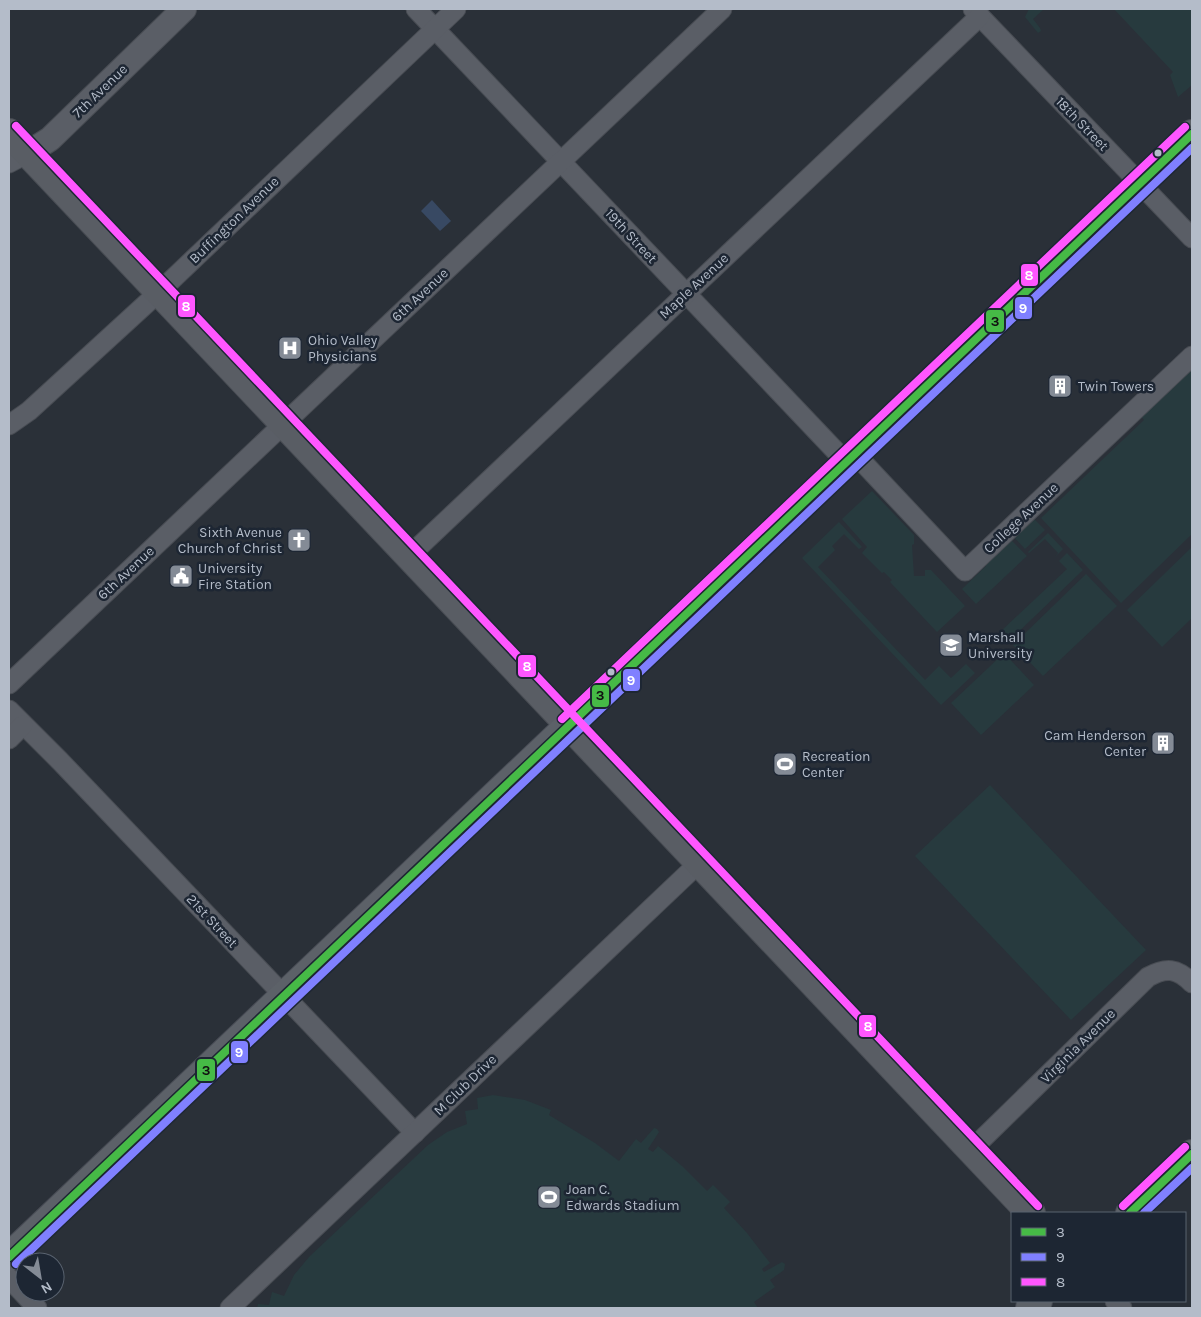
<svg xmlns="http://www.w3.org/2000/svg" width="1201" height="1317" font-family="Karla,sans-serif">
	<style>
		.green { fill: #273a3e }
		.water { fill: #384963 }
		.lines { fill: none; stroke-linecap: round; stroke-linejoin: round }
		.minor-casing { stroke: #484c53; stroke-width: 21 }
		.tertiary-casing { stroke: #484c53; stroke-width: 26 }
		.secondary-casing { stroke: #484c53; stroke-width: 30 }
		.primary-casing { stroke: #484c55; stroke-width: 30 }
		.minor { stroke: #5a5e66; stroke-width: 19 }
		.tertiary { stroke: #5a5e66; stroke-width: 24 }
		.secondary { stroke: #595d64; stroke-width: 28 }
		.primary { stroke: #5c6168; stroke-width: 28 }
		.bus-1-casing { stroke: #1d2633; stroke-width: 11 }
		.bus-2-casing { stroke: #1d2633; stroke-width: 11 }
		.bus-3-casing { stroke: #1d2633; stroke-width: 11 }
		.bus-1 { stroke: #46ba46; stroke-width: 8 }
		.bus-2 { stroke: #8080ff; stroke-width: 8 }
		.bus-3 { stroke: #ff56ff; stroke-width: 8 }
		.bus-dot { fill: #b4bcc9; stroke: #1d2633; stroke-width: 2 }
		.labels { text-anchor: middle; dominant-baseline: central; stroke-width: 5; stroke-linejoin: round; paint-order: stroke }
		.street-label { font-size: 14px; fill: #b4bcc9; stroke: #1d2633 }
		.poi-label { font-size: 14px; fill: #b4bcc9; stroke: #1d2633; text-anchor: start }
		.line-badge { stroke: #1d2633; stroke-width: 2 }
		.badge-label { font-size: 14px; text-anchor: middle; font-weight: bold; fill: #fff }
		.pale-badge-label { font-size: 14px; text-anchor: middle; font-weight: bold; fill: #111 }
	</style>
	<rect width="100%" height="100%" fill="#2a3038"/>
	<!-- green -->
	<g class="green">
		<path d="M1029,9H1044L1033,19L1040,28L1041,31L1038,33L1025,17Z"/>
		<path d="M1114,9H1192V85L1178,97L1170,75L1173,72Z"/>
		<path d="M1192,366V534L1121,603L1041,518L1144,420L1140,415Z"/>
		<path d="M872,491L914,535V544L912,545L914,576H925V570H931L965,606L937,632L890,582L892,580L884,572L882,573L862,553L867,547L842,519Z"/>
		<path d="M1032,517L1045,530L1025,549L1013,536Z"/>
		<path d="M839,522L862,547L859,549L844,534L832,546L835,550L818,567L925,680L939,666L951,678L966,664L975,673L941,705L802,558Z"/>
		<path d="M1048,533L1063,549L1055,557L1058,553L1045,539L1029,553L1028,552Z"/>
		<path d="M1010,539L1027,556L976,604L962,589L986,566L983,563Z"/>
		<path d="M1192,547V618L1162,647L1127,610Z"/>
		<path d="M1067,553L1083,570L1009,641L1000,632L1067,569L1059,561Z"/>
		<path d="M1086,574L1117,606L1043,676L1013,645Z"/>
		<path d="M1004,653L1034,685L981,735L951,703Z"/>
		<path d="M990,785L1146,950L1071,1020L915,856Z"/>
		<path d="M493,1095L525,1100L551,1110L549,1115L595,1143L619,1161L636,1139L641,1143L654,1128L657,1129L659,1132L648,1149L653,1152L658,1146L682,1166L707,1191L713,1185L730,1202L724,1208L747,1233L770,1263L762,1269L764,1272L782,1262L785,1264L784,1270L770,1280L775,1287L754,1302L758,1308H257L258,1304L269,1305L272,1292L284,1296L294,1275L309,1257L428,1145L447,1132L467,1124L465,1111L478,1109L477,1098Z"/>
	</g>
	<!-- water -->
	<path class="water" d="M432,200L451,221L440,231L421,211Z"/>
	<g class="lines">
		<!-- minor casing -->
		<g class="minor-casing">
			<g id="minor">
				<path d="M416,9L847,463"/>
				<path d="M973,9L1192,238"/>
				<path d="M9,163L28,153"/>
				<path d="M9,425L29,411L159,292L456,9"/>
				<path d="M855,454L965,571L1192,356"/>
				<path d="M409,556L980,16"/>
				<path d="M9,684L722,9"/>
				<path d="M9,710L60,761L415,1133"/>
				<path d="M9,739L23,725"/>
				<path d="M971,1150L1148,977C1166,967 1177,968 1192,983"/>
				<path d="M9,1278L37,1308"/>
				<path d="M1115,1301L1122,1308"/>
				<path d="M230,1308L700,862"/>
			</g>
		</g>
		<!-- tertiary casing -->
		<g class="tertiary-casing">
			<path id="tertiary" d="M28,153L50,139L184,9"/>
		</g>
		<!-- secondary casing -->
		<g class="secondary-casing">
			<path id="secondary" d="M9,133L1031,1213"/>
		</g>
		<!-- primary casing -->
		<g class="primary-casing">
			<g id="primary">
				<path d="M1130,1213L1192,1154"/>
				<path d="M9,1257L1192,134"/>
				<path d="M1030,1308L1038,1301"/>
			</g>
		</g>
		<!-- minor -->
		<use href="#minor" class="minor"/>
		<!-- tertiary -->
		<use href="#tertiary" class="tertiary"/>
		<!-- secondary -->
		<use href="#secondary" class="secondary"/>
		<!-- primary -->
		<use href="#primary" class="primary"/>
		<!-- bus-1 casing -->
		<g class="bus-1-casing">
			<g id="bus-1">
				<path d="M1130,1213L1192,1154"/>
				<path d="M9,1257L1192,134"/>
			</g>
		</g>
		<!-- bus-2 casing -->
		<g class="bus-2-casing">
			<g id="bus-2">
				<path d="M1144,1213L1192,1168"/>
				<path d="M16,1264L1192,148"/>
			</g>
		</g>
		<!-- bus-3 casing -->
		<g class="bus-3-casing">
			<g id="bus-3">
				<path d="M16,126L1038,1206"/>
				<path d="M562,719L1185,127"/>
				<path d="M1123,1206L1185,1147"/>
			</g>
		</g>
		<!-- bus-1 -->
		<use href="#bus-1" class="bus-1"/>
		<!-- bus-2 -->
		<use href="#bus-2" class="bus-2"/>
		<!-- bus-3 -->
		<use href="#bus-3" class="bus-3"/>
	</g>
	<!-- icons -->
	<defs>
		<g id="hospital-square" transform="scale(1.25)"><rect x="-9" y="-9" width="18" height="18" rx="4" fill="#848b96" stroke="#1d2633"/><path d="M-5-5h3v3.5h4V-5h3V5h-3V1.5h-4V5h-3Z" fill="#fff"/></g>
		<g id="building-square" transform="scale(1.25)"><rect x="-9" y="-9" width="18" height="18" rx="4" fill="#848b96" stroke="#1d2633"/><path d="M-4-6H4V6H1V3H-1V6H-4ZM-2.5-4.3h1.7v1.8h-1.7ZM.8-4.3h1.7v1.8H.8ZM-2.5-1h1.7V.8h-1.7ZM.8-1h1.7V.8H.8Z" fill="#fff"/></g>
		<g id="church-square" transform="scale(1.25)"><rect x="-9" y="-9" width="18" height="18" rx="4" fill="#848b96" stroke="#1d2633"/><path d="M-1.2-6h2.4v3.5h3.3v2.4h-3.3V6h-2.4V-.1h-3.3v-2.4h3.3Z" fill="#fff"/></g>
		<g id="civic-square" transform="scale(1.25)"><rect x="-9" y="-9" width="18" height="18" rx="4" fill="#848b96" stroke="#1d2633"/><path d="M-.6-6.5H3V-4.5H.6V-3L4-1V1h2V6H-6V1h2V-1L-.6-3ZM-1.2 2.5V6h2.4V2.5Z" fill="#fff"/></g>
		<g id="university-square" transform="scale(1.25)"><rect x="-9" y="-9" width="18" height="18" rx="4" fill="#848b96" stroke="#1d2633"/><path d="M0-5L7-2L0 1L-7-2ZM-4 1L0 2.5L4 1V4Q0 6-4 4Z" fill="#fff"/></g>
		<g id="stadium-square" transform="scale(1.25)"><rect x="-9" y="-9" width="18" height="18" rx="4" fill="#848b96" stroke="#1d2633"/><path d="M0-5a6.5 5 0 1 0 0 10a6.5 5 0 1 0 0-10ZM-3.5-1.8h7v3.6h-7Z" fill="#fff"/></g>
	</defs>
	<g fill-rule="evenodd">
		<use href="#hospital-square" x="290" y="348"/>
		<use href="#building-square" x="1060" y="386"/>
		<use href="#church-square" x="299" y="540"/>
		<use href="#civic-square" x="181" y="576"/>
		<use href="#university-square" x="951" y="645"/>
		<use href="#building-square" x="1163" y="743"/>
		<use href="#stadium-square" x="785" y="764"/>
		<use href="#stadium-square" x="549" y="1197"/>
	</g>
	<!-- markers -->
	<g class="bus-dot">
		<circle cx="1158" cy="153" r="4.5"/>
		<circle cx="611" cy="672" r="4.5"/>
	</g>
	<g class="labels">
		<!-- street labels -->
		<g class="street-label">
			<text transform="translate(100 91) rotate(-44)">7th Avenue</text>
			<text transform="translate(1082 124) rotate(46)">18th Street</text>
			<text transform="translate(234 220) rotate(-44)">Buffington Avenue</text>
			<text transform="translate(631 236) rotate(47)">19th Street</text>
			<text transform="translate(694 286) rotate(-43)">Maple Avenue</text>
			<text transform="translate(420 295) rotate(-43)">6th Avenue</text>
			<text transform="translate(1021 518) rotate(-43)">College Avenue</text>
			<text transform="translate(126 573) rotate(-43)">6th Avenue</text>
			<text transform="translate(212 921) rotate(47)">21st Street</text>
			<text transform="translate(1078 1046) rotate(-45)">Virginia Avenue</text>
			<text transform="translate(465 1085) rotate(-44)">M Club Drive</text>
		</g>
		<!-- poi labels -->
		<g class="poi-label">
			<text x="308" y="340">Ohio Valley<tspan x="308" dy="16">Physicians</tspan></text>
			<text x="1078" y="386">Twin Towers</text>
			<text x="282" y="532" text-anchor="end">Sixth Avenue<tspan x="282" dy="16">Church of Christ</tspan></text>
			<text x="198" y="568">University<tspan x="198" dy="16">Fire Station</tspan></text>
			<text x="968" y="637">Marshall<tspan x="968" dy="16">University</tspan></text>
			<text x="1146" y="735" text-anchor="end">Cam Henderson<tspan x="1146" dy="16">Center</tspan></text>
			<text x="802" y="756">Recreation<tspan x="802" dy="16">Center</tspan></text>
			<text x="566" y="1189">Joan C.<tspan x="566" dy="16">Edwards Stadium</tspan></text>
		</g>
	</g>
	<g class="line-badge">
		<rect x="1020" y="263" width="19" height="24" rx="5" fill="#ff56ff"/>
		<rect x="177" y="294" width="19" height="24" rx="5" fill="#ff56ff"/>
		<rect x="1014" y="296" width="19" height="24" rx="5" fill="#8080ff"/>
		<rect x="985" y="309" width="20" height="24" rx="5" fill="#46ba46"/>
		<rect x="517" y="654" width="20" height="24" rx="5" fill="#ff56ff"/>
		<rect x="622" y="668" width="19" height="24" rx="5" fill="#8080ff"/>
		<rect x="591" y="684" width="19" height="24" rx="5" fill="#46ba46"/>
		<rect x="858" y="1014" width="19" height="24" rx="5" fill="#ff56ff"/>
		<rect x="230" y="1040" width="19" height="24" rx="5" fill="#8080ff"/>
		<rect x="196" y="1058" width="20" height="24" rx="5" fill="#46ba46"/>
	</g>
	<g class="badge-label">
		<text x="1029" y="280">8</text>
		<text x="186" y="311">8</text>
		<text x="1023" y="313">9</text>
		<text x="527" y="671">8</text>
		<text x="631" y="685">9</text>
		<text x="868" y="1031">8</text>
		<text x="239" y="1057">9</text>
	</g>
	<g class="pale-badge-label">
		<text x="995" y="326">3</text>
		<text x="600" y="700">3</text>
		<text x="206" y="1075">3</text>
	</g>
	<!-- border -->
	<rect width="1201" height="1317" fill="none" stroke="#b4bcc9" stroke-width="20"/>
	<!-- legend -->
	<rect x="1011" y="1212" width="175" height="90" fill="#1d2633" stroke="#59626f"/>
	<rect x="1021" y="1228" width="25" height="8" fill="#46ba46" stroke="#59626f"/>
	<text x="1056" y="1237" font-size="15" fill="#b4bcc9">3</text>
	<rect x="1021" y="1253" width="25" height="8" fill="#8080ff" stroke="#59626f"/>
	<text x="1056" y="1262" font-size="15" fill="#b4bcc9">9</text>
	<rect x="1021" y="1278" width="25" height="8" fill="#ff56ff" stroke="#59626f"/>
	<text x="1056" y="1287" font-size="15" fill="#b4bcc9">8</text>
	<!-- north arrow -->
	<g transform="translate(40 1277) rotate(149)"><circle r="24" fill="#1d2633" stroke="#59626f"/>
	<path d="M0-4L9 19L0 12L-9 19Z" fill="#848b96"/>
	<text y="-8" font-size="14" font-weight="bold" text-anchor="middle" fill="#b4bcc9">N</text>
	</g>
</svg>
